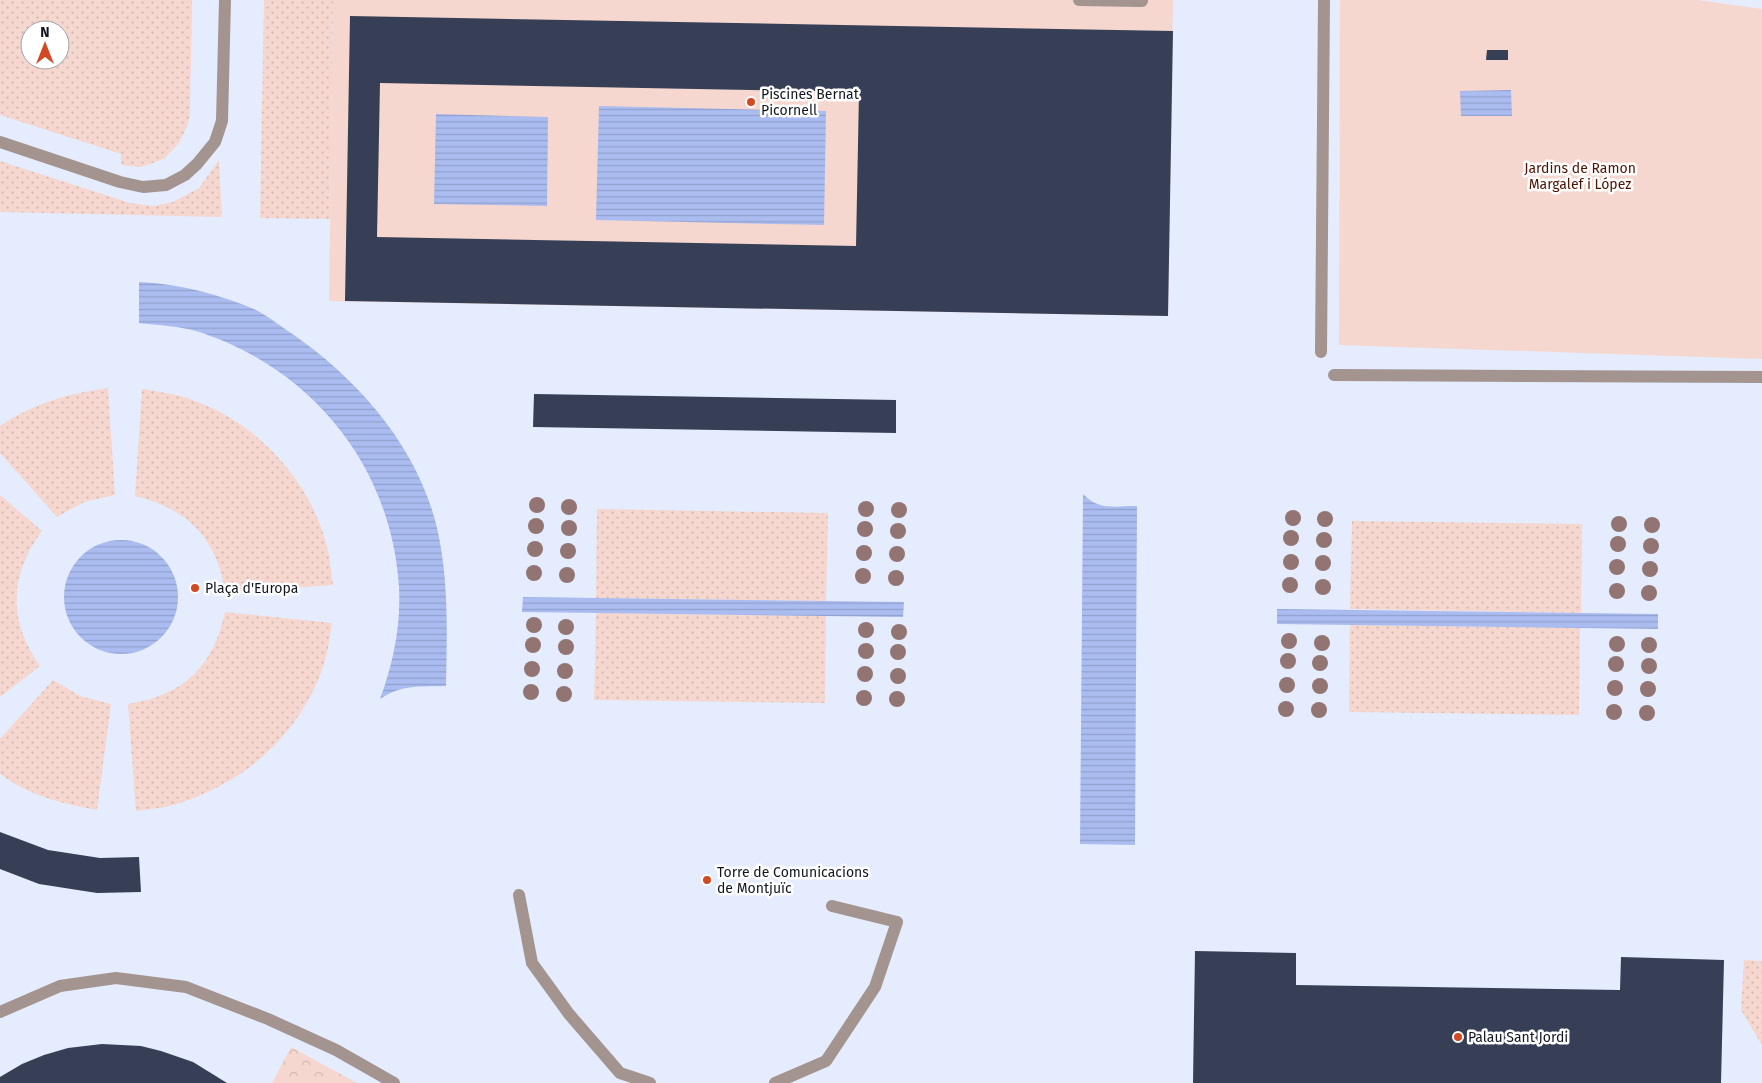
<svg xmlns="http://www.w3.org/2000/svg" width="1762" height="1083" font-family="'Fira Sans',sans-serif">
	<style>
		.grass { fill: url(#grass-dots); fill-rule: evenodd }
		.forest { fill: url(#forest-crowns) }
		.garden { fill: #f5d7cf }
		.water { fill: url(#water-rules) }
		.building { fill: #373f57; fill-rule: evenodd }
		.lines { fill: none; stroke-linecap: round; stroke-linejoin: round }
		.lane { stroke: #a39490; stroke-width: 12 }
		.street { stroke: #a39490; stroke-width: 12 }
		.tree { fill: #927473 }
		.poi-dot { fill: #d24923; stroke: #fff; stroke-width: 2 }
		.labels { text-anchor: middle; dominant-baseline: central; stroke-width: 5; stroke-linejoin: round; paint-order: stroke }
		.poi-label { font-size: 14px; fill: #131621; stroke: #fff; text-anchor: start }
		.park-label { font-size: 14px; fill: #4e1202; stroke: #fff }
	</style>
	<defs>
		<pattern id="grass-dots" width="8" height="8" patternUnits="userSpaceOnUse" patternTransform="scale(1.25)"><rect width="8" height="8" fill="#f5d7cf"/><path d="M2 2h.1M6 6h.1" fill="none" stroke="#d1b8b1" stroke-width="1.8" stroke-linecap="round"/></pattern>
		<pattern id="forest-crowns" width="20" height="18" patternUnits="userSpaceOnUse" patternTransform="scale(1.25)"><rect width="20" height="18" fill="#f5d7cf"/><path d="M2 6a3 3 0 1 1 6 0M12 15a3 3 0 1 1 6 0" fill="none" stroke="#d1b8b1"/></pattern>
		<pattern id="water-rules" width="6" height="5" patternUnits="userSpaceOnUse" patternTransform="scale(1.25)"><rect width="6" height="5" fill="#aabcf0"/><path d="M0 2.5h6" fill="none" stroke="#91a1ce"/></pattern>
	</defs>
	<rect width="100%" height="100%" fill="#e5ecfe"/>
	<!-- grass -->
	<g class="grass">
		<path d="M0,0H192L190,113L188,124L179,143L164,159L141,167L121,165V154L0,115ZM30,30H60V60H30Z"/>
		<path d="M264,0H333L330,219L260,218Z"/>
		<path d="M219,160L222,217L0,212V161L130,203L154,206L173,202L199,188Z"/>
		<path d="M108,388L115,495L84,502L57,517L0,453V426C34,403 67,394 108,388Z"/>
		<path d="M142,389C155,391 168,393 180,396C249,415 308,475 326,543C330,557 331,571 333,585L225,593C218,539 187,508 135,496Z"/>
		<path d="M0,495L42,531C9,576 8,620 40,666L0,697Z"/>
		<path d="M597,509L828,513L826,601L596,598Z"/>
		<path d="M1352,521L1582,524L1581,613L1350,609Z"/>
		<path d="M225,612L332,623C330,634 329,646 326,657C305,730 249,781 177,804C164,808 149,809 136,811L128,704C184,695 213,667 225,612Z"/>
		<path d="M596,613L826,616L825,703L594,700Z"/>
		<path d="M1350,625L1580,628L1579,715L1349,712Z"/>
		<path d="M53,680L80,696L111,704L97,810C63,804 28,795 0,774V739Z"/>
		<path d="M1744,960L1762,961V1045L1741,1010Z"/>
	</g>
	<!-- forest -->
	<path class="forest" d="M291,1047L357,1083H272Z"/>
	<!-- garden -->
	<g class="garden">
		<path d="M333,0H1173L1168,316L329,301Z"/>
		<path d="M1340,0H1698L1762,9V359L1339,345Z"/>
	</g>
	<!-- water -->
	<g class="water">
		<path d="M1511,90L1512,116H1461L1460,91Z"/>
		<path d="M599,106L826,111L824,225L596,220Z"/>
		<path d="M436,114L548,117L547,206L434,204Z"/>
		<path d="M139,282C180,284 219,294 256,310C268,316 280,326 291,333C358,379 418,447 437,528C449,580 447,633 446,686C421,687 402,684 380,699C393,664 401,626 399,588C392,466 311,367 196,331C178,326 157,325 139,323Z"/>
		<path d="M1083,494C1099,511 1115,506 1137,506L1135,845L1080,844Z"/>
		<circle cx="121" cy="597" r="57"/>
		<path d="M523,597L904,602L903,617L522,612Z"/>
		<path d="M1277,609L1658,614V629L1277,624Z"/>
	</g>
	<!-- building -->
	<g class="building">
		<path d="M350,16L1173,31L1168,316L345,301ZM380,83L859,92L856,246L377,237Z"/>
		<path d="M1487,50H1508V60H1486Z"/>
		<path d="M534,394L896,400V433L533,427Z"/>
		<path d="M0,832L48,850L100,858L139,857L141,892L97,893L39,884L0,869Z"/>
		<path d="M1195,951L1296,953V985L1620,990L1621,957L1724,960L1721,1083H1193Z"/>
		<path d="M102,1044L141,1046L161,1051L193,1062L227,1083H0V1077L22,1064L44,1055L68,1048Z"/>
	</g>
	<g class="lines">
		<!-- lane -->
		<g class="lane">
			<path d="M1079,0L1142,1V0"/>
			<path d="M0,142L120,182L143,187L166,185L185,175L197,164L215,142L222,121L225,0"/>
			<path d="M1321,352L1324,0"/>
			<path d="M519,895L532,963L569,1014L620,1073L650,1083"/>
			<path d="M775,1083L826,1061L875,987L897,922L832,906"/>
		</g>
		<!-- street -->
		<g class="street">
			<path d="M1334,375L1762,377"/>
			<path d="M0,1012L60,986L116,978L186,987L268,1019L336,1050L394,1083"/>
		</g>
	</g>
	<!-- trees -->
	<g class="tree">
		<circle cx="537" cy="505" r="8"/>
		<circle cx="569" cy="507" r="8"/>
		<circle cx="866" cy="509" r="8"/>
		<circle cx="899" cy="510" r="8"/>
		<circle cx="1293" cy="518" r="8"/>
		<circle cx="1325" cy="519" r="8"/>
		<circle cx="1619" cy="524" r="8"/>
		<circle cx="1652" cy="525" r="8"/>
		<circle cx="536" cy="526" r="8"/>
		<circle cx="569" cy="528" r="8"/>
		<circle cx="865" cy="529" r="8"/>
		<circle cx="898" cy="531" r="8"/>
		<circle cx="1291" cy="538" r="8"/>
		<circle cx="1324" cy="540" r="8"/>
		<circle cx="1618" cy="544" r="8"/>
		<circle cx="1651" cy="546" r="8"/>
		<circle cx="535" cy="549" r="8"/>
		<circle cx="568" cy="551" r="8"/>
		<circle cx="864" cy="553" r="8"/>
		<circle cx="897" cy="554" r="8"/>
		<circle cx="1291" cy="562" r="8"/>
		<circle cx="1323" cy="563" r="8"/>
		<circle cx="1617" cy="567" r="8"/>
		<circle cx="1650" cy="569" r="8"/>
		<circle cx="534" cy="573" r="8"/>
		<circle cx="567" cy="575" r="8"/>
		<circle cx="863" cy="576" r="8"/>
		<circle cx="896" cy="578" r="8"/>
		<circle cx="1290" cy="585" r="8"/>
		<circle cx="1323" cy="587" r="8"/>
		<circle cx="1617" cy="591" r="8"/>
		<circle cx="1649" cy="593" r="8"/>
		<circle cx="534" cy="625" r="8"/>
		<circle cx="566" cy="627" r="8"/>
		<circle cx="866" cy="630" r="8"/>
		<circle cx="899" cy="632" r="8"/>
		<circle cx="1289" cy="641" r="8"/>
		<circle cx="1322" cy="643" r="8"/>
		<circle cx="1617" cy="644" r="8"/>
		<circle cx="533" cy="645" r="8"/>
		<circle cx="1649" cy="645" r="8"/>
		<circle cx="566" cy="647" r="8"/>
		<circle cx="866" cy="651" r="8"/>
		<circle cx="898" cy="652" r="8"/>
		<circle cx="1288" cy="661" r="8"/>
		<circle cx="1320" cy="663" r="8"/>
		<circle cx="1616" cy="664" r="8"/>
		<circle cx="1649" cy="666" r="8"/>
		<circle cx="532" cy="669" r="8"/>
		<circle cx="565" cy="671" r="8"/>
		<circle cx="865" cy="674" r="8"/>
		<circle cx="898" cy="676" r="8"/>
		<circle cx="1287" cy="685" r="8"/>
		<circle cx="1320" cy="686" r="8"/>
		<circle cx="1615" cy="688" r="8"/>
		<circle cx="1648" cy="689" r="8"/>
		<circle cx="531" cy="692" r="8"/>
		<circle cx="564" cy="694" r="8"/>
		<circle cx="864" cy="698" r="8"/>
		<circle cx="897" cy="699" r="8"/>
		<circle cx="1286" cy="709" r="8"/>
		<circle cx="1319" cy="710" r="8"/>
		<circle cx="1614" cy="712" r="8"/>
		<circle cx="1647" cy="713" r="8"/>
	</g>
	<!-- markers -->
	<g class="poi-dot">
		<circle cx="751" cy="102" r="5"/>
		<circle cx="195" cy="588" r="5"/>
		<circle cx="707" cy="880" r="5"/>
		<circle cx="1458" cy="1037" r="5"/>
	</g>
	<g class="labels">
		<!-- poi labels -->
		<g class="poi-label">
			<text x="761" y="94">Piscines Bernat<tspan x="761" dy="16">Picornell</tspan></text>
			<text x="205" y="588">Plaça d'Europa</text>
			<text x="717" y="872">Torre de Comunicacions<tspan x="717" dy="16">de Montjuïc</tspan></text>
			<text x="1468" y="1037">Palau Sant Jordi</text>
		</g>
		<!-- park labels -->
		<g class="park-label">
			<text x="1580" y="168">Jardins de Ramon<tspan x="1580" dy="16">Margalef i López</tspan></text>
		</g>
	</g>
	<!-- north arrow -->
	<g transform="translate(45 45)"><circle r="24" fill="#ffffff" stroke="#a1a2a6"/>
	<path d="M0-4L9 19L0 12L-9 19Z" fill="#d24923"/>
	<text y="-8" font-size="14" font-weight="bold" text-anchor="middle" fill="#131621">N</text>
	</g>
</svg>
